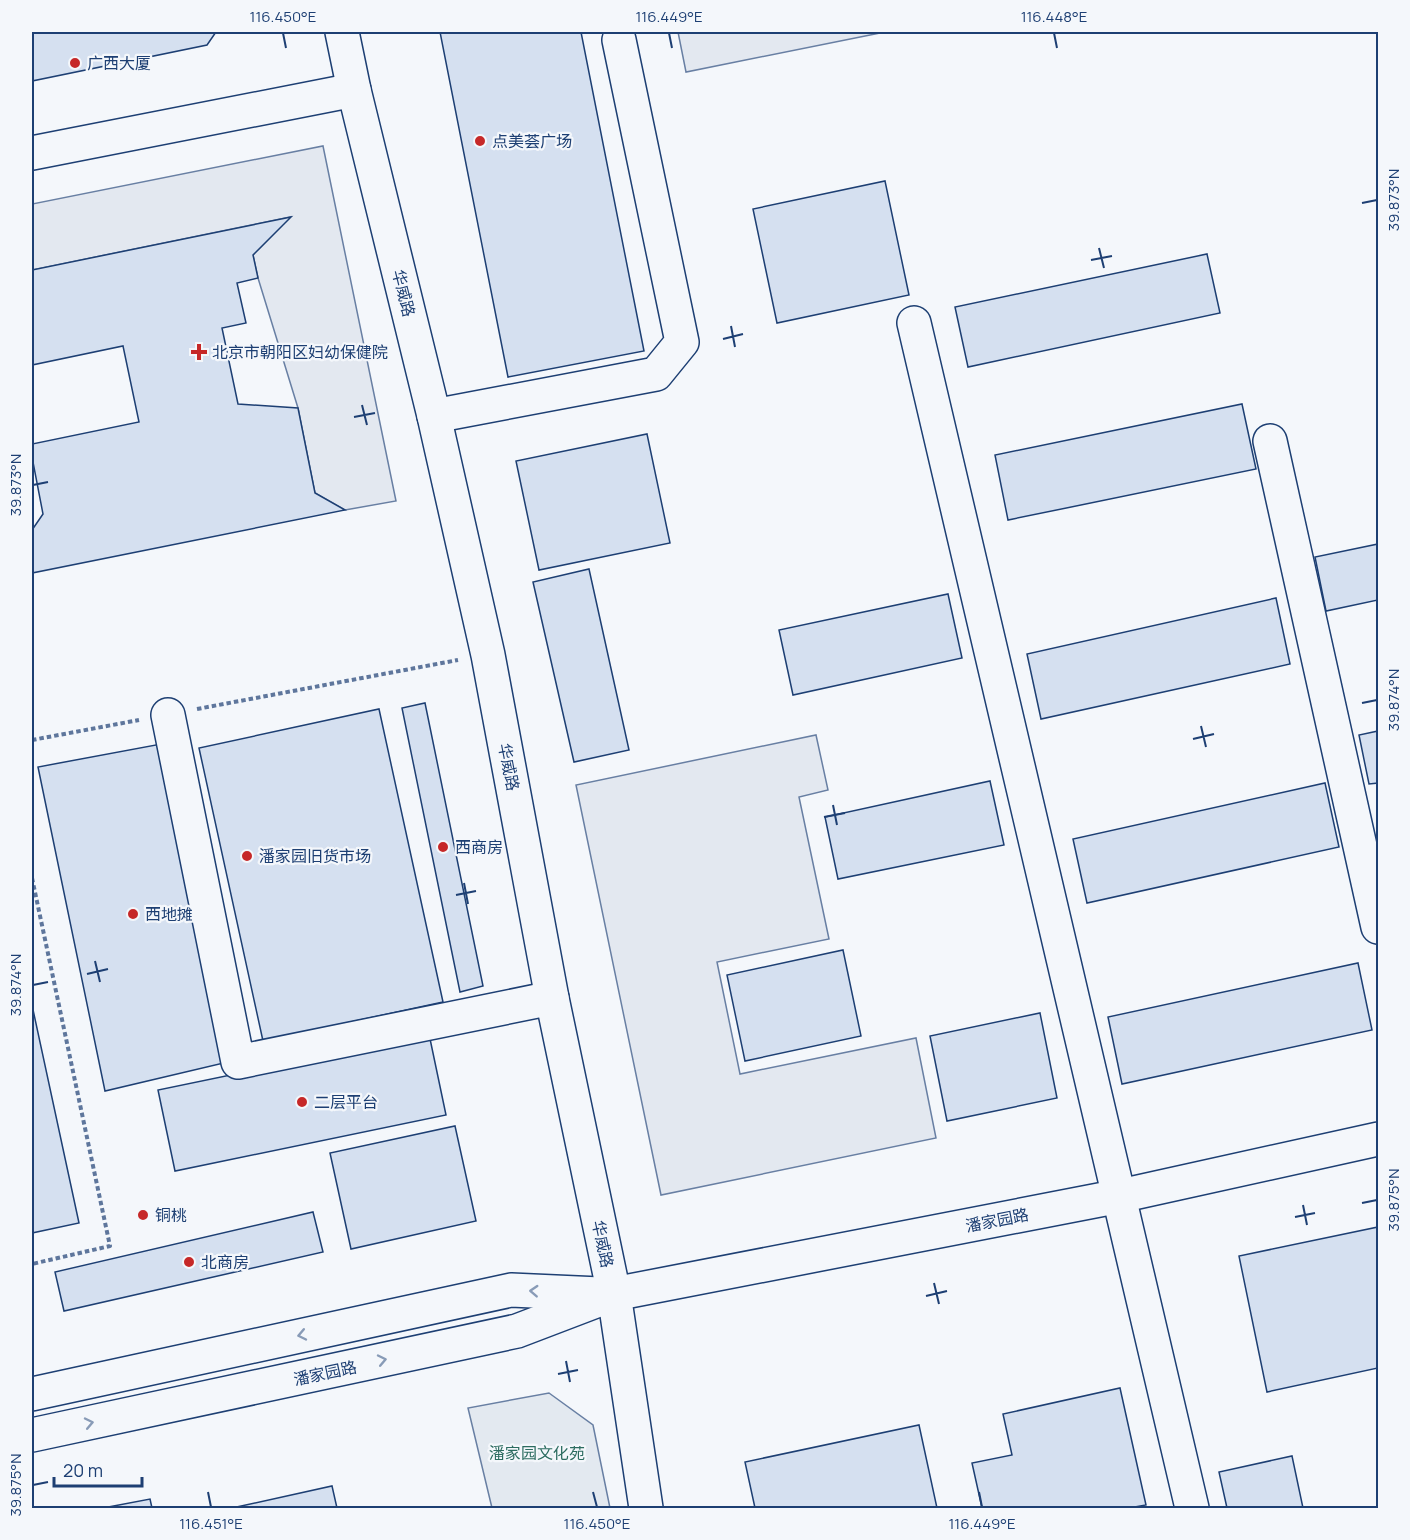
<svg xmlns="http://www.w3.org/2000/svg" width="1410" height="1540" font-family="Manrope,'Noto Sans SC',sans-serif">
	<style>
		.green { fill: #e3e9f0; stroke: #687fa3; stroke-width: 1.5 }
		.parking { fill: #e3e8f0; stroke: #687fa3; stroke-width: 1.5 }
		.building { fill: #d5e0f0; stroke: #1d3f73; stroke-width: 1.5 }
		.lines { fill: none; stroke-linecap: round; stroke-linejoin: round }
		.minor-casing { stroke: #1d3f73; stroke-width: 36 }
		.path { stroke: #5e769c; stroke-width: 4; stroke-dasharray: 4.5 3; stroke-linecap: butt }
		.minor { stroke: #f4f7fb; stroke-width: 33 }
		.oneway { stroke: #889bb7 }
		.ticks { fill: none; stroke: #1d3f73; stroke-width: 2 }
		.poi-dot { fill: #c62828; stroke: #f4f7fb; stroke-width: 2 }
		.labels { text-anchor: middle; dominant-baseline: central; stroke-width: 4.5; stroke-linejoin: round; paint-order: stroke }
		.poi-label { font-size: 16px; fill: #1d3f73; stroke: #f4f7fb; text-anchor: start }
		.street-label { font-size: 16px; fill: #1d3f73; stroke: #f4f7fb }
		.park-label { font-size: 16px; fill: #2c6c60; stroke: #f4f7fb }
		.neatline { fill: none; stroke: #1d3f73; stroke-width: 2 }
		.ticks-label { font-size: 15px; text-anchor: middle; fill: #1d3f73 }
	</style>
	<rect width="100%" height="100%" fill="#f4f7fb"/>
	<!-- green -->
	<path class="green" d="M549,1393L593,1425L610,1508H492L468,1408Z"/>
	<!-- parking -->
	<g class="parking">
		<path d="M678,32H885L686,72Z"/>
		<path d="M323,146L396,501L345,510L315,493L298,408L258,278L253,255L290,217L32,270V204Z"/>
		<path d="M816,735L828,790L799,797L829,939L717,962L740,1074L916,1038L936,1138L661,1195L576,785Z"/>
	</g>
	<!-- building -->
	<g class="building">
		<path d="M32,32H216L207,45L32,81Z"/>
		<path d="M440,32H581L644,351L508,377Z"/>
		<path d="M885,181L909,295L777,323L753,209Z"/>
		<path d="M291,217L253,255L258,278L237,283L246,323L222,328L238,404L298,408L315,493L345,510L32,573V530L43,514L32,457V444L139,422L123,346L32,365V270Z"/>
		<path d="M1207,254L1220,313L968,367L955,307Z"/>
		<path d="M1242,404L1256,469L1008,520L995,455Z"/>
		<path d="M647,434L670,543L539,570L516,461Z"/>
		<path d="M1378,544V600L1326,611L1315,557Z"/>
		<path d="M589,569L629,750L574,762L533,582Z"/>
		<path d="M948,594L962,658L793,695L779,630Z"/>
		<path d="M1276,598L1290,664L1041,719L1027,654Z"/>
		<path d="M425,703L483,986L460,992L402,708Z"/>
		<path d="M379,709L443,1002L263,1041L199,748Z"/>
		<path d="M1378,731V783L1369,784L1359,735Z"/>
		<path d="M161,744L228,1062L105,1091L38,767Z"/>
		<path d="M990,781L1004,845L838,879L825,817Z"/>
		<path d="M1325,783L1339,847L1087,903L1073,839Z"/>
		<path d="M843,950L861,1036L745,1061L727,975Z"/>
		<path d="M1358,963L1372,1030L1122,1084L1108,1017Z"/>
		<path d="M32,1005L79,1223L32,1233Z"/>
		<path d="M1040,1013L1057,1098L947,1121L930,1036Z"/>
		<path d="M429,1034L446,1115L175,1171L158,1090Z"/>
		<path d="M455,1126L476,1221L351,1249L330,1153Z"/>
		<path d="M313,1212L323,1252L64,1311L55,1272Z"/>
		<path d="M1378,1227V1368L1267,1392L1239,1256Z"/>
		<path d="M1120,1388L1146,1505L1129,1508H982L972,1463L1012,1455L1003,1414Z"/>
		<path d="M919,1425L937,1508H755L745,1462Z"/>
		<path d="M1292,1456L1303,1508H1227L1219,1472Z"/>
		<path d="M332,1486L337,1508H232Z"/>
		<path d="M150,1499L152,1508H103Z"/>
	</g>
	<g class="lines">
		<!-- minor casing -->
		<g class="minor-casing">
			<g id="minor">
				<path d="M342,32L354,90L434,416L488,655L552,998L614,1294L646,1508"/>
				<path d="M32,153L354,90"/>
				<path d="M914,323L1192,1508"/>
				<path d="M434,416L656,374L682,342L619,40"/>
				<path d="M1270,441L1378,927"/>
				<path d="M168,715L238,1062L552,998"/>
				<path d="M32,1394L511,1290L600,1294"/>
				<path d="M32,1435L517,1331L614,1294L1120,1196L1378,1139"/>
			</g>
		</g>
		<!-- path -->
		<g class="path">
			<path d="M197,709L458,660"/>
			<path d="M32,740L139,720"/>
			<path d="M32,878L110,1246L32,1264"/>
		</g>
		<!-- minor -->
		<use href="#minor" class="minor"/>
	</g>
	<!-- one-way arrows -->
	<defs><path id="oneway-chevron" d="M-2-3.5L2.5 0L-2 3.5" fill="none" stroke-width="1.6" stroke-linecap="round" stroke-linejoin="round" transform="scale(1.5)"/></defs>
	<g class="oneway">
		<use href="#oneway-chevron" transform="translate(534 1291) rotate(-177)"/>
		<use href="#oneway-chevron" transform="translate(302 1335) rotate(168)"/>
		<use href="#oneway-chevron" transform="translate(382 1360) rotate(-12)"/>
		<use href="#oneway-chevron" transform="translate(89 1423) rotate(-12)"/>
	</g>
	<!-- ticks -->
	<path class="ticks" d="M283,33L286,48M669,33L672,48M1054,33L1057,48M1362,203L1377,200M1099,248L1104,268M1091,260L1112,256M731,326L735,347M723,339L743,334M362,405L367,425M354,417L375,413M33,485L48,482M1362,703L1377,700M1201,726L1206,747M1193,739L1214,734M833,805L837,825M824,817L845,813M464,883L468,904M456,895L476,891M95,961L100,982M87,974L108,969M33,985L48,982M1362,1203L1377,1200M1303,1205L1307,1225M1295,1217L1315,1213M934,1283L939,1304M926,1296L947,1291M566,1361L570,1382M558,1374L578,1370M33,1485L48,1482M208,1492L211,1507M593,1492L597,1507M979,1492L982,1507"/>
	<!-- markers -->
	<g class="poi-dot">
		<circle cx="75" cy="63" r="6"/>
		<circle cx="480" cy="141" r="6"/>
		<path d="M196 343h6v6h6v6h-6v6h-6v-6h-6v-6h6z"/>
		<circle cx="443" cy="847" r="6"/>
		<circle cx="247" cy="856" r="6"/>
		<circle cx="133" cy="914" r="6"/>
		<circle cx="302" cy="1102" r="6"/>
		<circle cx="143" cy="1215" r="6"/>
		<circle cx="189" cy="1262" r="6"/>
	</g>
	<g class="labels">
		<!-- poi labels -->
		<g class="poi-label">
			<text x="87" y="63">广西大厦</text>
			<text x="492" y="141">点美荟广场</text>
			<text x="212" y="352">北京市朝阳区妇幼保健院</text>
			<text x="455" y="847">西商房</text>
			<text x="259" y="856">潘家园旧货市场</text>
			<text x="145" y="914">西地摊</text>
			<text x="314" y="1102">二层平台</text>
			<text x="155" y="1215">铜桃</text>
			<text x="201" y="1262">北商房</text>
		</g>
		<!-- street labels -->
		<g class="street-label">
			<text transform="translate(404 293) rotate(76)">华威路</text>
			<text transform="translate(509 767) rotate(79)">华威路</text>
			<text transform="translate(997 1220) rotate(-11)">潘家园路</text>
			<text transform="translate(603 1244) rotate(78)">华威路</text>
			<text transform="translate(325 1373) rotate(-12)">潘家园路</text>
		</g>
		<!-- park labels -->
		<g class="park-label">
			<text x="537" y="1453">潘家园文化苑</text>
		</g>
	</g>
	<!-- border -->
	<rect width="1410" height="1540" fill="none" stroke="#f4f7fb" stroke-width="66"/>
	<!-- scale -->
	<path d="M54 1477v9h88v-9" fill="none" stroke="#1d3f73" stroke-width="3"/>
	<text x="63" y="1477" font-size="18" fill="#1d3f73" stroke="#f4f7fb" stroke-width="4.5" paint-order="stroke">20 m</text>
	<rect x="33" y="33" width="1344" height="1474" class="neatline"/>
	<g class="ticks-label">
		<text x="283" y="22">116.450°E</text>
		<text x="669" y="22">116.449°E</text>
		<text x="1054" y="22">116.448°E</text>
		<text transform="translate(1394 200) rotate(-90)" y="5">39.873°N</text>
		<text transform="translate(16 485) rotate(-90)" y="5">39.873°N</text>
		<text transform="translate(1394 700) rotate(-90)" y="5">39.874°N</text>
		<text transform="translate(16 985) rotate(-90)" y="5">39.874°N</text>
		<text transform="translate(1394 1200) rotate(-90)" y="5">39.875°N</text>
		<text transform="translate(16 1485) rotate(-90)" y="5">39.875°N</text>
		<text x="211" y="1529">116.451°E</text>
		<text x="597" y="1529">116.450°E</text>
		<text x="982" y="1529">116.449°E</text>
	</g>
</svg>
